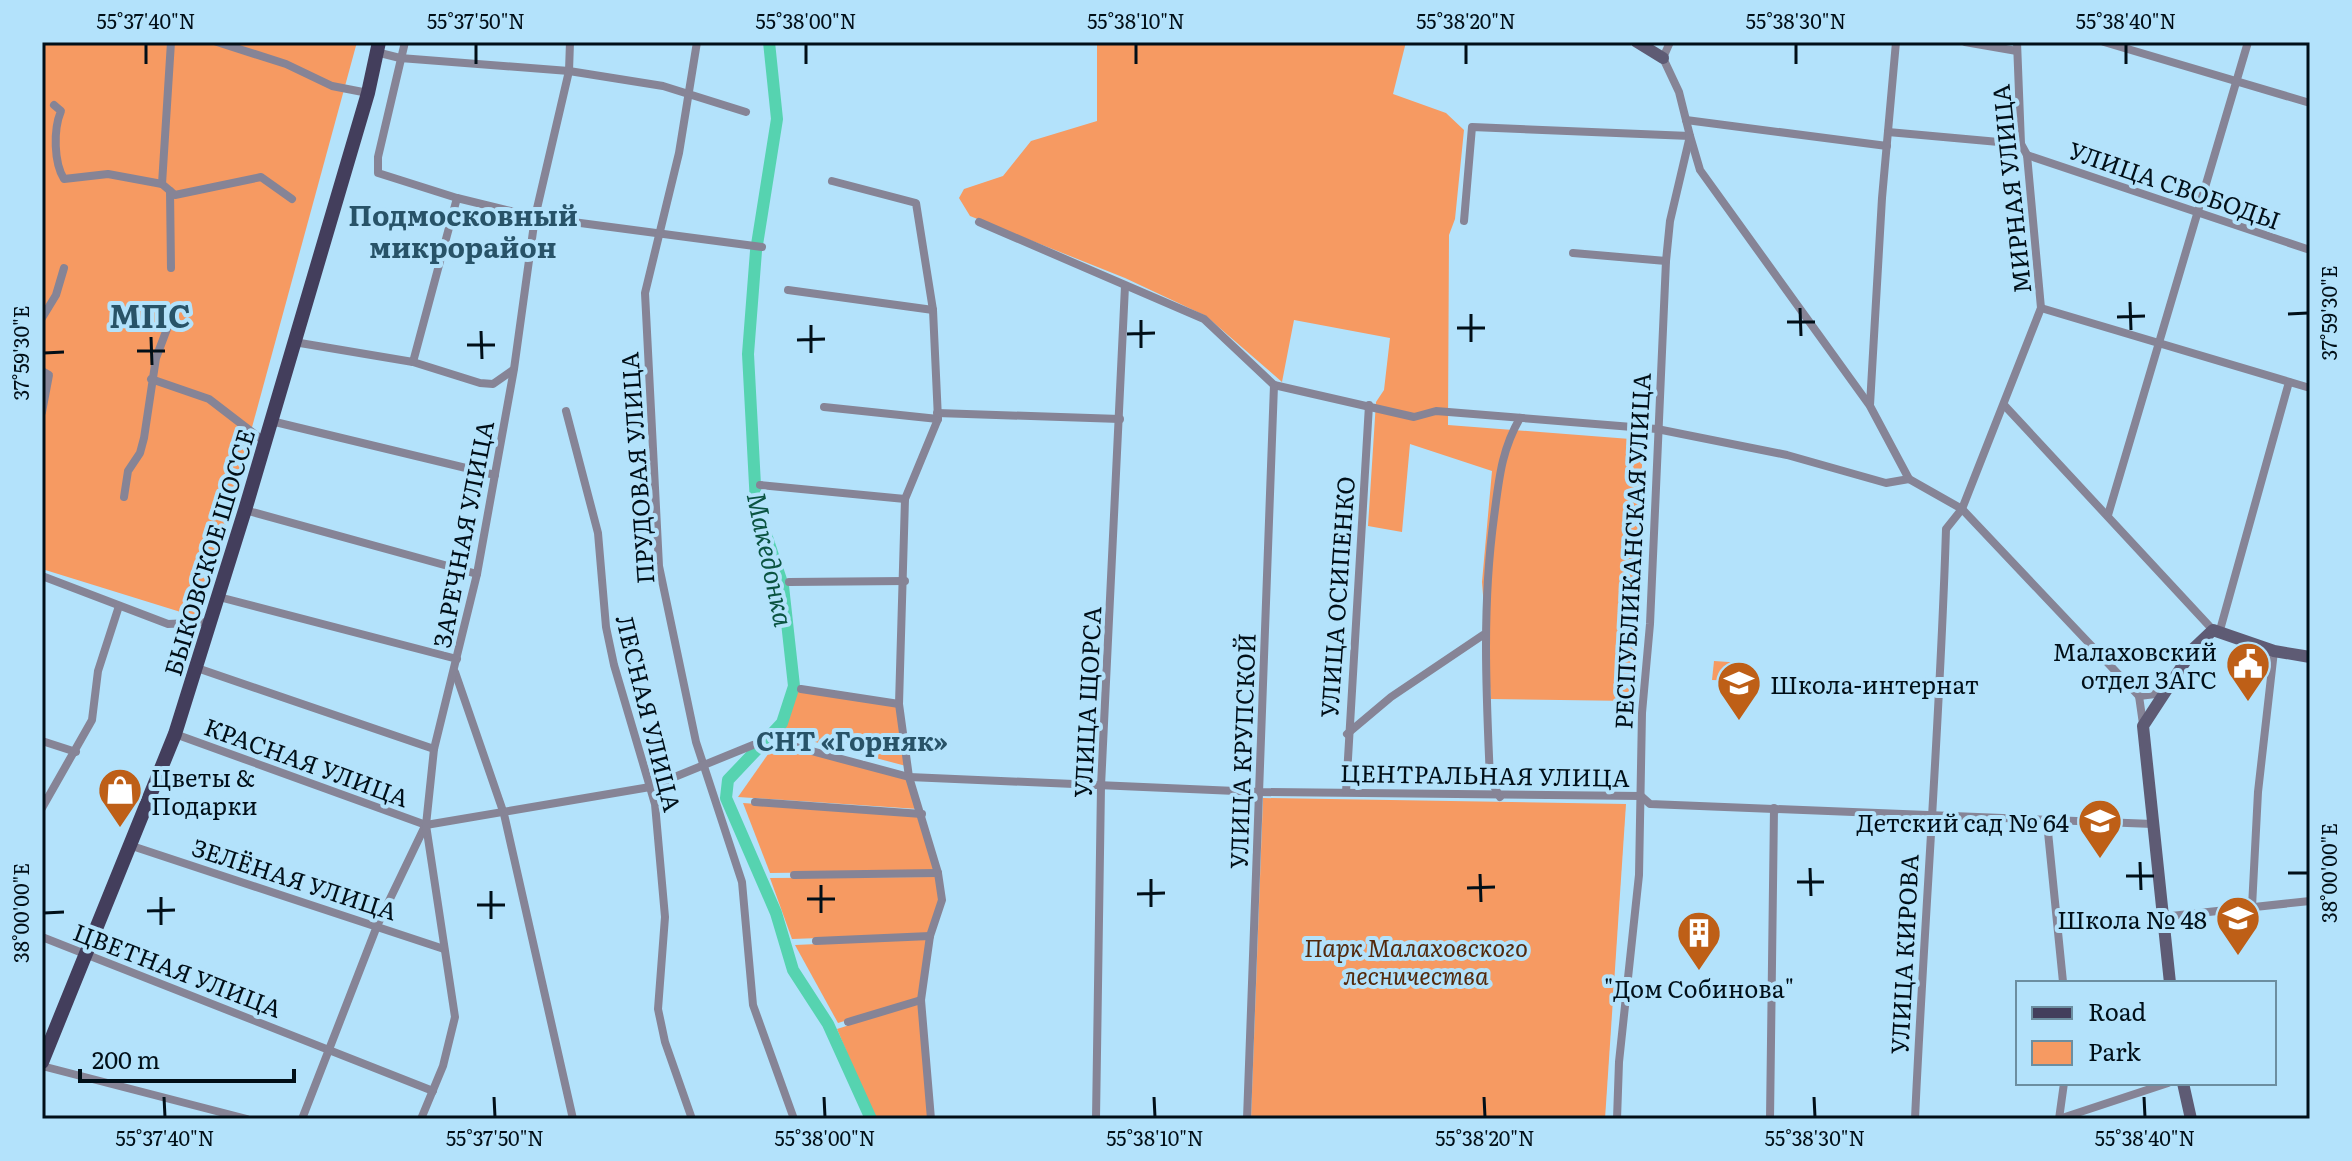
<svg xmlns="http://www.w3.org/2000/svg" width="2352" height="1161" font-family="Literata,serif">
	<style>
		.green { fill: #f69a62 }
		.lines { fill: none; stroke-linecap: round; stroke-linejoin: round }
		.river { stroke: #56d3b0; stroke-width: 12 }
		.street { stroke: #868496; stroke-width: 8 }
		.secondary { stroke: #5e5b74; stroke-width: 12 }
		.primary { stroke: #433e5c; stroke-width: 14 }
		.ticks { fill: none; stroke: #010f18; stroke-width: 3 }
		.labels { text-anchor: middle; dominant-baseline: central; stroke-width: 8; stroke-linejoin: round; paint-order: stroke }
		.street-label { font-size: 24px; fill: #010f18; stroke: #b3e2fb }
		.poi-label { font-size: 24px; fill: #010f18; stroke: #b3e2fb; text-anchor: end }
		.park-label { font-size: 24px; font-style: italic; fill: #53290c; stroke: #b3e2fb }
		.water-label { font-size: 26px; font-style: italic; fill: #0b5442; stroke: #b3e2fb }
		.neighbourhood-label { font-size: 26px; font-weight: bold; fill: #285368; stroke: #b3e2fb }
		.quarter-label { font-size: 28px; font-weight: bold; fill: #285368; stroke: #b3e2fb }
		.district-label { font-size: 32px; font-weight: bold; fill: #285368; stroke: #b3e2fb }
		.neatline { fill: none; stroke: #010f18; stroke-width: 3 }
		.ticks-label { font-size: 20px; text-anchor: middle; fill: #010f18 }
	</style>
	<rect width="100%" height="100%" fill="#b3e2fb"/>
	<!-- green -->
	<g class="green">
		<path d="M42,42H357L200,618L42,569Z"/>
		<path d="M1097,42H1406L1393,94L1446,113L1464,130L1455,219L1449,235L1448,425L1643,440L1633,701L1491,699L1482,582L1492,471L1410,444L1402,532L1368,526L1376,402L1384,390L1390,338L1294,320L1282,382L1206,316L1125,278L970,216L959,198L964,189L1003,176L1031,141L1097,121Z"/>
		<path d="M1714,661L1743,663V681L1712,680Z"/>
		<path d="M797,687L897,702L906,766L781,733Z"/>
		<path d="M778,740L907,773L918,809L738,797Z"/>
		<path d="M1263,798L1626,804L1605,1119H1251Z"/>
		<path d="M743,803L919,815L935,871L770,873Z"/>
		<path d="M936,877L939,900L929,934L792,939L770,878Z"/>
		<path d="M928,939L919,998L838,1023L795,945Z"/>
		<path d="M919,1003L928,1119H875L837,1029Z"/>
	</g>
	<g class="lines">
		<!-- river -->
		<path class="river" d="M769,42L777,119L756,251L748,354L756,504L783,586L794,686L782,723L728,780L726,798L776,913L793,970L828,1024L871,1119"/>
		<!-- street -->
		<g class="street">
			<path d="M171,42L162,184L175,195L261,177L292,199"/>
			<path d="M217,42L286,64L332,86L368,93"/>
			<path d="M405,42L378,157V173L457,198L535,217L762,247"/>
			<path d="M697,42L679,153L645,293L659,566L696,742L742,882L753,1005L794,1119"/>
			<path d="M1965,42L2017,51"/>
			<path d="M2104,42L2310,103"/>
			<path d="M376,52L400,58L569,71L663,86L746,112"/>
			<path d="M54,105L61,111C53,130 54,163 64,179L108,174L162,184"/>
			<path d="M1686,120L1887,146"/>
			<path d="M1888,132L2021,144"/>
			<path d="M2027,155L2310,250"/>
			<path d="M832,181L916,203L933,310L938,419L905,499L899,704L909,777L938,873L942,900L930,936L921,1000L931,1119"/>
			<path d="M170,191L171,268"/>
			<path d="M1464,221L1472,127L1690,136L1700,170L1870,406L1909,479"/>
			<path d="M979,222L1204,319L1274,385L1414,417L1436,411L1657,429L1787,455L1886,483L1909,479L1962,509L2139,696L2143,724"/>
			<path d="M1573,253L1666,261"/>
			<path d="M788,290L933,310"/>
			<path d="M2041,308L2310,388"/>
			<path d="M42,318L56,295L64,268"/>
			<path d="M294,342L413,362L480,383L493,384L513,370"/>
			<path d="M413,362L457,198"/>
			<path d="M42,371L49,375L42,412"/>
			<path d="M151,379L209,399L265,442"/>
			<path d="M1870,405L1882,198L1896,42"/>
			<path d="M2005,406L2213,630"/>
			<path d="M824,407L938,419"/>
			<path d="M566,411L598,533L606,627L614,665L655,804L665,917L658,1009L665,1042L692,1119"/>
			<path d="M937,413L1120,419"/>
			<path d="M271,421L495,475"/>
			<path d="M760,485L905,499"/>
			<path d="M124,497L128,471L140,453L144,438L156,358L173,313"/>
			<path d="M245,510L477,574"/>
			<path d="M2108,515L2248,42"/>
			<path d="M42,576L168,624L210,622"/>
			<path d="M789,582L905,581"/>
			<path d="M219,597L457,659"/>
			<path d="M2220,630L2289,382"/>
			<path d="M197,668L434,749"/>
			<path d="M455,672L504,814L573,1119"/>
			<path d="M801,689L899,704"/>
			<path d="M2139,696L2164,693"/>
			<path d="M175,734L426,825L650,787L753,745"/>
			<path d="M1347,734L1391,697L1483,635"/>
			<path d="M42,741L76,752"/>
			<path d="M774,741L909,777L1259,792L1641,796L1650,804L2153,824"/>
			<path d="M1346,792L1369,405"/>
			<path d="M1500,797L1490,779C1486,690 1482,605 1494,517C1499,480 1501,451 1520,418"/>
			<path d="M755,802L922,814"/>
			<path d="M42,808L92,720L98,671L119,606"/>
			<path d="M2047,822L2063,982"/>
			<path d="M132,846L444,949"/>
			<path d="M794,875L938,873"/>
			<path d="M2252,907L2258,792L2274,651"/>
			<path d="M2162,917L2310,901"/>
			<path d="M42,937L433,1091"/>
			<path d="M816,941L930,936"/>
			<path d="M848,1022L921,1000"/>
			<path d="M42,1066L247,1119"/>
			<path d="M302,1119L377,926L425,826"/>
			<path d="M421,1119L443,1066L455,1017L426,825L434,749L477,574L514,369L535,217L569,71L570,42"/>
			<path d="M1096,1119L1101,786L1125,286"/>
			<path d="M1247,1119L1274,385"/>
			<path d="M1617,1119L1619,1062L1639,875L1642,713L1650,624L1666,261L1670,221L1690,136L1679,92L1663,58L1670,42"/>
			<path d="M1770,1119L1774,808"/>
			<path d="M1915,1119C1924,922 1940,726 1946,529L1962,509L2041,308L2027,155L2021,144L2017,42"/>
			<path d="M2059,1119L2168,1083"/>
			<path d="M2059,1119L2064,1083"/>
		</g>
		<!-- secondary -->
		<g class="secondary">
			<path d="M1637,42L1663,58"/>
			<path d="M2170,983L2143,726L2194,648L2213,630L2274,651L2310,657"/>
			<path d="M2183,1083L2191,1119"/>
		</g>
		<!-- primary -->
		<path class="primary" d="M42,1062L175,734L245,510L368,93L379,42"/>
	</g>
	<!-- ticks -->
	<path class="ticks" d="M146,44V64M476,44V64M806,44V64M1136,44V64M1466,44V64M1796,44V64M2126,44V64M2130,302L2131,330M1800,308L1801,336M1471,314V342M2288,314L2308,313M2117,317L2145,316M1141,320V348M1787,322H1815M811,325V353M1457,328H1485M481,331L482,359M1127,334L1155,333M151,337L152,365M797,340L825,339M467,345H495M137,351H165M44,353L64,352M2140,862L2141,890M1810,868L1811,896M2288,873H2308M1480,874L1481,902M2126,876H2154M1151,879V907M1797,882H1824M821,885V913M1467,888L1495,887M491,891V919M1137,894L1165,893M161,897V925M807,899H835M477,905H505M147,911L175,910M44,913L64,912M164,1097L165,1117M494,1097L495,1117M824,1097L825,1117M1154,1097L1155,1117M1484,1097L1485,1117M1814,1097L1815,1117M2144,1097L2145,1117"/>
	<!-- icons -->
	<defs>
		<g id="civic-pin" transform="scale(2.3)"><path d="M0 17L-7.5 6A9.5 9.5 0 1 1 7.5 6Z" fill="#be5f17" stroke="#b3e2fb"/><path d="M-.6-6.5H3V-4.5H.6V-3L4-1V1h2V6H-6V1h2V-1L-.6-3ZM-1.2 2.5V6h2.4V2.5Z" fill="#fff"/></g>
		<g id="school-pin" transform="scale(2.3)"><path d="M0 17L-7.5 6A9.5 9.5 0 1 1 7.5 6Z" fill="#be5f17" stroke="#b3e2fb"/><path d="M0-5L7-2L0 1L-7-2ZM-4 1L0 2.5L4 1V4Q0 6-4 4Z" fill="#fff"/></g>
		<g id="shop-pin" transform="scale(2.3)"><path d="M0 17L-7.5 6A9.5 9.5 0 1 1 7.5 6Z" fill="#be5f17" stroke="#b3e2fb"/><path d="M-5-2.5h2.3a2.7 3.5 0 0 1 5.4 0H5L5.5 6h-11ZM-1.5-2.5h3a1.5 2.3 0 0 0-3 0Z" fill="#fff"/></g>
		<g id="building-pin" transform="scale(2.3)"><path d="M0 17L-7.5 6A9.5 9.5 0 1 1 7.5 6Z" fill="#be5f17" stroke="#b3e2fb"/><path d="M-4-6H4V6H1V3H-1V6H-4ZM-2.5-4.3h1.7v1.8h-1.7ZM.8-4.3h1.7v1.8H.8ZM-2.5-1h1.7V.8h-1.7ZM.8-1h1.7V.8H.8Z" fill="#fff"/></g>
	</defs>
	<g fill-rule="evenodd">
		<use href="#civic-pin" x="2248" y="664"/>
		<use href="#school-pin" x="1739" y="683"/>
		<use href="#shop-pin" x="120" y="790"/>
		<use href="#school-pin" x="2100" y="821"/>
		<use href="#school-pin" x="2238" y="918"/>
		<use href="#building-pin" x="1699" y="933"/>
	</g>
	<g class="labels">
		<!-- street labels -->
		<g class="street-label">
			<text transform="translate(2175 184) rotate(19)">УЛИЦА СВОБОДЫ</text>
			<text transform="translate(2010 189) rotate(-96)">МИРНАЯ УЛИЦА</text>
			<text transform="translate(636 468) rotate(-94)">ПРУДОВАЯ УЛИЦА</text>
			<text transform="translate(462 534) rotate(-79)">ЗАРЕЧНАЯ УЛИЦА</text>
			<text transform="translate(1631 551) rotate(-87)">РЕСПУБЛИКАНСКАЯ УЛИЦА</text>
			<text transform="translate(208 552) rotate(-73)">БЫКОВСКОЕ ШОССЕ</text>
			<text transform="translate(1336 597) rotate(-86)">УЛИЦА ОСИПЕНКО</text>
			<text transform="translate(1086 702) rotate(-87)">УЛИЦА ЩОРСА</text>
			<text transform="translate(650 713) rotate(76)">ЛЕСНАЯ УЛИЦА</text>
			<text transform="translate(1241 751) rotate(-88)">УЛИЦА КРУПСКОЙ</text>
			<text transform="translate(307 761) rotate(20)">КРАСНАЯ УЛИЦА</text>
			<text transform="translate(1485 774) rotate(1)">ЦЕНТРАЛЬНАЯ УЛИЦА</text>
			<text transform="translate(295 878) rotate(18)">ЗЕЛЁНАЯ УЛИЦА</text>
			<text transform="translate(1903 954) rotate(-87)">УЛИЦА КИРОВА</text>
			<text transform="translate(178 969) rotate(21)">ЦВЕТНАЯ УЛИЦА</text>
		</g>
		<!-- poi labels -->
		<g class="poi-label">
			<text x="2217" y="650">Малаховский<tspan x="2217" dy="28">отдел ЗАГС</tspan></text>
			<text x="1770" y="683" text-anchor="start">Школа-интернат</text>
			<text x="151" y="776" text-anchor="start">Цветы &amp;<tspan x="151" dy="28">Подарки</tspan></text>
			<text x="2069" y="821">Детский сад № 64</text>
			<text x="2207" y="918">Школа № 48</text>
			<text x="1699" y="987" text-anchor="middle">"Дом Собинова"</text>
		</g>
		<!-- park labels -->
		<g class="park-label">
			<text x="1416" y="946">Парк Малаховского<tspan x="1416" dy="28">лесничества</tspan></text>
		</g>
		<!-- water labels -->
		<g class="water-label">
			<text transform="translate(772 559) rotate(78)">Македонка</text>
		</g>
		<!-- neighbourhood labels -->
		<g class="neighbourhood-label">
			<text x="852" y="739">СНТ «Горняк»</text>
		</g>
		<!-- quarter labels -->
		<g class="quarter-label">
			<text x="463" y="214">Подмосковный<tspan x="463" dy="32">микрорайон</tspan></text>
		</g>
		<!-- district labels -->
		<g class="district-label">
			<text x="150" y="314">МПС</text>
		</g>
	</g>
	<!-- border -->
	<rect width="2352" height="1161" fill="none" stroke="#b3e2fb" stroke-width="88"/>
	<!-- legend -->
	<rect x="2016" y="981" width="260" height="104" fill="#b3e2fb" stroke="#6c8ea0" stroke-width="2"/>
	<rect x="2032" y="1007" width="40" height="12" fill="#433e5c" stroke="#6c8ea0" stroke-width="2"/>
	<text x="2088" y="1021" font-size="24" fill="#010f18">Road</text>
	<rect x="2032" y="1041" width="40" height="24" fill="#f69a62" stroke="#6c8ea0" stroke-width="2"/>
	<text x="2088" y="1061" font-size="24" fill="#010f18">Park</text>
	<!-- scale -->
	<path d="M80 1069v12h214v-12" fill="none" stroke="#010f18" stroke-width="4"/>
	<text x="92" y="1069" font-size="24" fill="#010f18" stroke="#b3e2fb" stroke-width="6" paint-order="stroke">200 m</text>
	<rect x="44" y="44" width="2264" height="1073" class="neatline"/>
	<g class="ticks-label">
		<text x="146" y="29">55°37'40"N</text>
		<text x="476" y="29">55°37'50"N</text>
		<text x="806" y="29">55°38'00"N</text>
		<text x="1136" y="29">55°38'10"N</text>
		<text x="1466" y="29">55°38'20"N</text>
		<text x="1796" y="29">55°38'30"N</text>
		<text x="2126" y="29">55°38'40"N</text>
		<text transform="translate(2330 313) rotate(-90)" y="7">37°59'30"E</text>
		<text transform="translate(22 353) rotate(-90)" y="7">37°59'30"E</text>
		<text transform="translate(2330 873) rotate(-90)" y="7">38°00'00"E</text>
		<text transform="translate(22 913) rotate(-90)" y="7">38°00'00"E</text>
		<text x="165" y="1146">55°37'40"N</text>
		<text x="495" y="1146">55°37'50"N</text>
		<text x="825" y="1146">55°38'00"N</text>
		<text x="1155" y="1146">55°38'10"N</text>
		<text x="1485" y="1146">55°38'20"N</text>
		<text x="1815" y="1146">55°38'30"N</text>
		<text x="2145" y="1146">55°38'40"N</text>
	</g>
</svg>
